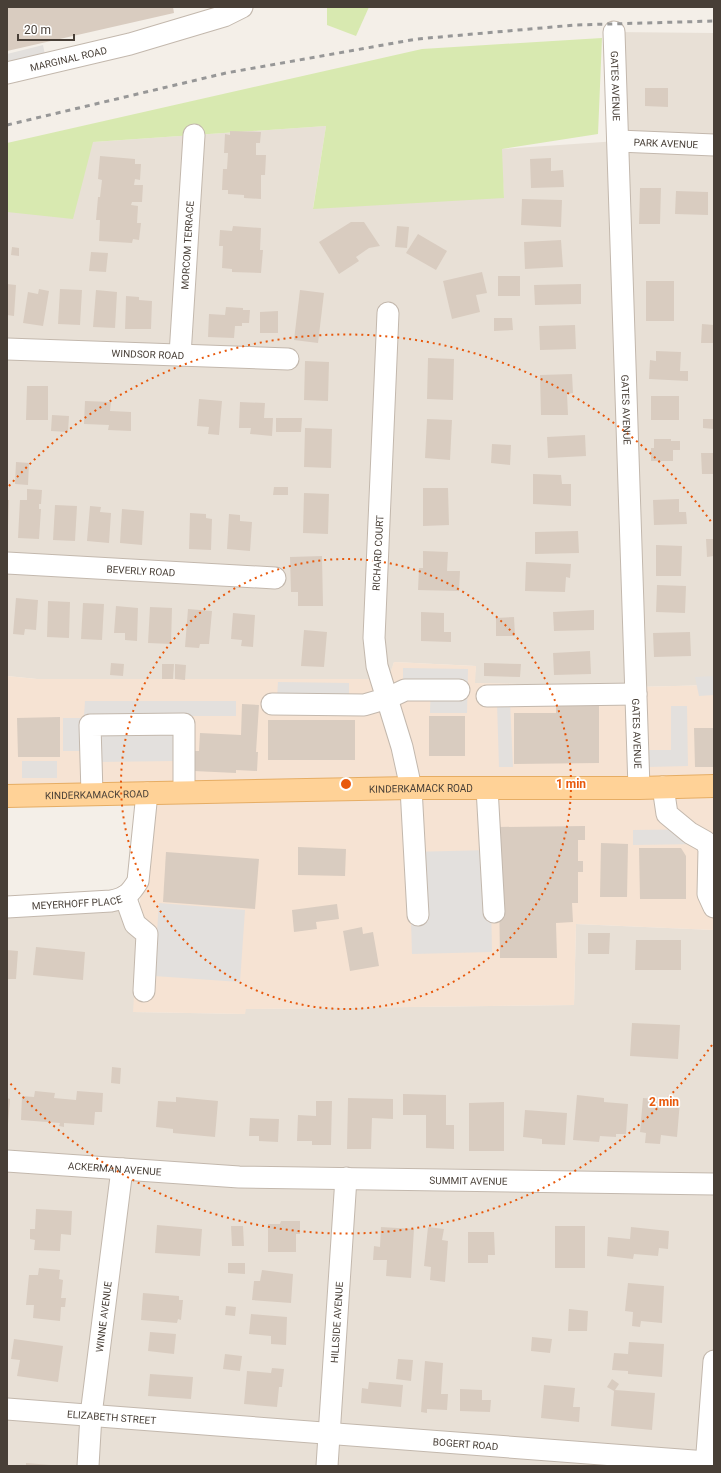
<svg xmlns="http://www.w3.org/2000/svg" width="721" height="1473" font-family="Roboto,sans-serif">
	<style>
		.residential { fill: #e8e0d6 }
		.commercial { fill: #f6e3d3 }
		.green { fill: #d8e9b0 }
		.parking { fill: #e3e0dd }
		.building { fill: #d9ccc0 }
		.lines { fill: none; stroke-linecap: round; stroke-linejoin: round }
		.minor-casing { stroke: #c3b8ad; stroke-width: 23 }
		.major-casing { stroke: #e6ad64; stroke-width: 24 }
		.minor { stroke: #fff; stroke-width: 21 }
		.major { stroke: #ffd297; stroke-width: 22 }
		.rail { stroke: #979797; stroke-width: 3; stroke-dasharray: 5 5; stroke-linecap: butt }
		.ring { fill: none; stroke: #e8590c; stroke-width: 2; stroke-dasharray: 2 4 }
		.labels { text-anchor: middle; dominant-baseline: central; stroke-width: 3.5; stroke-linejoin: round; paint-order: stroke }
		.street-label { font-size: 10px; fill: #483f37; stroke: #fff }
		.centre { fill: #e8590c; stroke: #fff; stroke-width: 2 }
		.ring-label { font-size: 12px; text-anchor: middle; font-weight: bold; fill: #e8590c; stroke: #fff; stroke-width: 3.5; stroke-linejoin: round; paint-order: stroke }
	</style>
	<rect width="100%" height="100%" fill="#f4efe8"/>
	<!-- residential -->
	<g class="residential">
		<path d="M614,32L714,33V685L636,687L474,683L476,666L394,662L389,679H37L7,676V148L326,126L313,208L504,197L501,149L618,141Z"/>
		<path d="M111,901L139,928L134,1012L245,1014V1009L574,1005L576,924L714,930V1466H7V907Z"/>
	</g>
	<!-- commercial -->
	<path class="commercial" d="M394,662L476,666L475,683L636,687L714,685V930L576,924L574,1005L246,1009L245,1014L133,1012L147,793L7,796V676L37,679H388Z"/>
	<!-- green -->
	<g class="green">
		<path d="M327,7H369L356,36L327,25Z"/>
		<path d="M602,38L598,134L502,149L504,198L313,209L326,126L93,142L73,219L7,212V143L422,49Z"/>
	</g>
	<!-- parking -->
	<g class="parking">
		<path d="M43,45L46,60L7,69V54Z"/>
		<path d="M403,668L468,669L467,713H430L431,681L403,680Z"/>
		<path d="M714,676V695L699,696L695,677Z"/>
		<path d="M278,682L349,683V700L277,699Z"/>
		<path d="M85,701H236V716H84Z"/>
		<path d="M510,702L513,767H499L497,703Z"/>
		<path d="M671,706H687L688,766L648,767V750H671Z"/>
		<path d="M63,718H82L81,751H63Z"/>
		<path d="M97,733H174V761L98,762Z"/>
		<rect x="22" y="761" width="35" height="17"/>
		<path d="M705,829L714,838L702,844L633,845V830Z"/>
		<path d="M490,850L492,952L412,954L409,852Z"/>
		<path d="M159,903L245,910L240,982L154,976Z"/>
	</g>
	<!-- building -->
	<g class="building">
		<path d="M7,7H173L174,13L7,51Z"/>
		<path d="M645,88H668V107L645,106Z"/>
		<path d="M230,131L261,132L260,143H256V155H266L265,175H261V199L244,198V195L228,194V190H222L223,169H227L228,153H224L225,134L230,135Z"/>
		<path d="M100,156L135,159V164H141L140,180L135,179L134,185H143L142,202H132L131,205L138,206L137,223H141L139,240L133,239L132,243L99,241L100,220H96L98,197H100L102,180L98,179Z"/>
		<path d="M551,158V171L563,170L564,187L531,188L530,159Z"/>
		<path d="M640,188H661L660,224H639Z"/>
		<path d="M676,191L708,192V215L675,214Z"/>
		<path d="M522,199L562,200L561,227L521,225Z"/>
		<path d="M351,222H364L380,246L369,248L356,257L359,261L339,274L319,242Z"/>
		<path d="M233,226L261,228L260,250H263L261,273L232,272V269L222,268L223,246H219L220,230L232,231Z"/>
		<path d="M397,226L409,227L407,248L395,247Z"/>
		<path d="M418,234L447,251L436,270L406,253Z"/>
		<path d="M561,240L563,267L525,269L524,242Z"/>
		<path d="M12,247L19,248V256L11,255Z"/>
		<path d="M91,252L108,253L106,272L89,271Z"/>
		<path d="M482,272L487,293L476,295L480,312L452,319L443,281Z"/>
		<rect x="498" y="276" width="22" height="20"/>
		<rect x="646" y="281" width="28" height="40"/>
		<path d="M7,284L16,285L14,316L7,315Z"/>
		<path d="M581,284V304L535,305L534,285Z"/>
		<path d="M39,289L49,291L43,326L23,323L28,292L38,294Z"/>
		<path d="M60,289L82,290L80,325L58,324Z"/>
		<path d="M96,290L117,292L115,328L93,327Z"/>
		<path d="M300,290L324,293L318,343L294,340Z"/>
		<path d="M126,296L139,297V300L152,301L151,329H125Z"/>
		<path d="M226,307L243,308V310H250L249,323H242V326H235L234,338L208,337L209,314L225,315Z"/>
		<path d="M278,311V333H260V312Z"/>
		<path d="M494,318H512L513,330L494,331Z"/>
		<path d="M702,324L714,325V343H701Z"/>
		<path d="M575,325L576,349L540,350L539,326Z"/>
		<path d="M656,351L681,352L680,371H688V381L649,379L650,360L656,361Z"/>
		<path d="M428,358L454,359L453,400L427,399Z"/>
		<path d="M305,361L329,362L328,401L304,400Z"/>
		<path d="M572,374L573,393L567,394L568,415H541L540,375Z"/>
		<path d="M27,386H48V420H26Z"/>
		<rect x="651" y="396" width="28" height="24"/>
		<path d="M199,399L222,401L219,435L208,434L209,427L197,426Z"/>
		<path d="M85,401L111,402L110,411L131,412V431L108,430L109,425L84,424Z"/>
		<path d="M240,402L265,403L264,418H273L272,436L250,434L251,428H239Z"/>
		<path d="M52,415L69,416L68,432L51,431Z"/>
		<path d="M276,418H302L301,432H276Z"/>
		<path d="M427,419L452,420L450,460L425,458Z"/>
		<path d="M703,419H714V429L703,428Z"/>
		<path d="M305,428L332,429L331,468L304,467Z"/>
		<path d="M585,435L586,456L548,458L547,437Z"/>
		<path d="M654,439H671V441H680V450H673V461H651V448H654Z"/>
		<path d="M492,444L511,445L510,465L491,463Z"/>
		<path d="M701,453H714V474H702Z"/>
		<path d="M16,462L29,463L28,485L15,484Z"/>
		<path d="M533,474L561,475L562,484H571V506L533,504Z"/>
		<path d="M274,487H288V495H273Z"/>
		<path d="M423,488H448L449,525L423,526Z"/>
		<path d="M27,489L42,490L41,504H39V509H41L39,539L18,538L20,500H27Z"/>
		<path d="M304,493L329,494L328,534L303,533Z"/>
		<path d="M679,499V512H686L687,524L654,525L653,500Z"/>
		<path d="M7,500H9L8,526H7Z"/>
		<path d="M55,505L77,506L75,541L53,540Z"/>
		<path d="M90,506L101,507L100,512L111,513L109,543L87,541Z"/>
		<path d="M122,509L144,511L142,545L120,543Z"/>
		<path d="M190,513L206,514V518L212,519L211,550L189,549Z"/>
		<path d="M229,514L240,515V521L252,522L250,551L227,549Z"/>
		<path d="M578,531L579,553L535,554V532Z"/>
		<path d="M706,539H714V556L707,557Z"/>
		<path d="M656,545L682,546L681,576H656Z"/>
		<path d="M423,551L448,552L447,571H460L459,591L418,590L419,568H423Z"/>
		<path d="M322,556L323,606H298V592H291L290,557Z"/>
		<path d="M526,562L571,564L570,578L566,577L565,592L525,591Z"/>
		<path d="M657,585L686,586L685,613L656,612Z"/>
		<path d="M16,598L38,600L36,630L25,629L24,635L13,634Z"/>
		<path d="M48,601L70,602L69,638L47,637Z"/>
		<path d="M83,603L104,604L102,640L81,639Z"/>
		<path d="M116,606L138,608L137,641L125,640V633H114Z"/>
		<path d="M150,607L172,608L171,644L148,643Z"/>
		<path d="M188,609L212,611L209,644H200L199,648L185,647Z"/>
		<path d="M594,610V630L554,631L553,612Z"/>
		<path d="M421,612L444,613V632H451V642L421,641Z"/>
		<path d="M233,613L255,615L253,647L241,646L242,640L231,639Z"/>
		<path d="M514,617L515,636H496V618Z"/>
		<path d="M304,630L327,632L324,667L301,666Z"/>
		<path d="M690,632L691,656L654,657L653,633Z"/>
		<path d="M590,651L591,674L554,675L553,653Z"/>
		<path d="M111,663L124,664L123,676L110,675Z"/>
		<path d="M484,663L521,664L520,677L484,676Z"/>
		<path d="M162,664H174L173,679H162Z"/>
		<path d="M175,664L186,665L185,680L175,679Z"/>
		<path d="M599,700V763L514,764V713H556V701Z"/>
		<path d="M242,704L259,705L256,752H258L257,771L236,770V773L194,771L195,751H199L200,733L241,735Z"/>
		<rect x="429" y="716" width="36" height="40"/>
		<path d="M60,717V757H18L17,718Z"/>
		<rect x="268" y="720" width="87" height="40"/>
		<path d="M694,728H714V767H695Z"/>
		<path d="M585,826V840H578V861H583V872H578V903H572L573,922L556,923L557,958H500L498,827Z"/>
		<path d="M601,843L628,844L627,897H600Z"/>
		<path d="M298,847L346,849L345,876L298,875Z"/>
		<path d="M639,848H681L686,856V899H640Z"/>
		<path d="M166,852L259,859L255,909L163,902Z"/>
		<path d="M337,904L339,919L316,922L317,929L294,932L292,910Z"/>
		<path d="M362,927L363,934L373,932L379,966L350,971L343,931Z"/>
		<path d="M588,933H610L609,954H588Z"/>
		<path d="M636,940H681V970H635Z"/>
		<path d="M36,947L85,952L83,980L33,975Z"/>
		<path d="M7,950L18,951L16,979H7Z"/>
		<path d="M632,1023L680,1025L678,1059L630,1056Z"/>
		<path d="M112,1067L121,1068L120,1084L111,1083Z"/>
		<path d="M35,1091L55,1093L54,1098L76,1100L77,1091L103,1093L102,1112H95L94,1125L64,1123V1127L59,1126L60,1123L21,1120L22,1096L34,1097Z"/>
		<path d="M403,1094L446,1095V1125H454V1149L426,1148V1115H403Z"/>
		<path d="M577,1095L604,1098V1102L628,1104L626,1134H616V1137L600,1136L599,1142L573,1140Z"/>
		<path d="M176,1097L218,1101L215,1137L173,1133V1129L156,1127L158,1101L176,1102Z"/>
		<path d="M7,1098L10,1099L8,1124H7Z"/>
		<path d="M348,1098L393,1099V1119L372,1118L371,1149H347Z"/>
		<path d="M643,1098L680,1101L677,1137L661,1135L660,1144L645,1143L646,1133L640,1132Z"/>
		<path d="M316,1101H332L331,1145H312V1141H297L298,1115L316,1116Z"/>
		<path d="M504,1102V1151H469V1103Z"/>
		<path d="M525,1110L567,1113L565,1145L542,1144V1139L523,1137Z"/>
		<path d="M250,1118L279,1119L278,1142L259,1141V1136H249Z"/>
		<path d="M36,1209L72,1211L71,1235L61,1234L60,1251L34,1250L35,1240L30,1239V1229H35Z"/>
		<path d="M281,1221H300V1234H296V1252H268V1224H280Z"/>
		<path d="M157,1225L202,1229L200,1256L155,1253Z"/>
		<path d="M231,1226H243L244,1246H232Z"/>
		<rect x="555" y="1226" width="30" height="42"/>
		<path d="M381,1227L414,1229L411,1278L386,1276L387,1260H373L374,1246L380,1247Z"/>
		<path d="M428,1227L444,1229L442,1240L448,1241L445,1282L430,1280L431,1267L424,1266Z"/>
		<path d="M631,1227L669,1231L668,1249L659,1248L658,1256L634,1254L633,1259L607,1256L608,1237L630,1239Z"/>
		<path d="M468,1232H494L495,1255H488V1263H468Z"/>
		<path d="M228,1263H245V1274L228,1273Z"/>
		<path d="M39,1268L60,1270L59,1279L63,1280L61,1298H66L65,1307H61L60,1321L33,1318L34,1305H26L29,1275H38Z"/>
		<path d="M262,1270L293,1274L291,1303L252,1300L254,1281H260Z"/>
		<path d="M628,1283L664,1286L662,1323L641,1321L640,1327L632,1326L633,1312L625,1311Z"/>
		<path d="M143,1293L179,1296V1300H183L181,1320L178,1319L177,1323L141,1320Z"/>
		<path d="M226,1306L236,1307L235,1316L225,1315Z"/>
		<path d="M569,1309L588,1311L587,1331H568Z"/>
		<path d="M251,1314L287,1317L286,1345L271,1344V1336L249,1334Z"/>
		<path d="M150,1332L176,1334L174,1354L148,1351Z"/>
		<path d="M532,1337L552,1339L550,1353L531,1351Z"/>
		<path d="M14,1339L63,1346L58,1382L17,1376L20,1360L11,1359Z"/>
		<path d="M629,1342L664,1344L662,1377L628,1374V1371L612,1370L614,1353L628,1354Z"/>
		<path d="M225,1354L242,1356L240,1371L223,1369Z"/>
		<path d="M398,1359L413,1360L411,1381L396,1379Z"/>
		<path d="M425,1361L443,1363L441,1394H448L447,1410L427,1409V1413L421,1412Z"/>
		<path d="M272,1368L284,1369L282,1387H279L277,1407L244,1404L247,1371L271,1373Z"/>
		<path d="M150,1374L193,1377L191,1399L148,1396Z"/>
		<path d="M612,1379L619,1384L615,1390L655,1393L652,1430L611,1426L614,1391L607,1387Z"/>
		<path d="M369,1382L403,1385L401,1407L361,1403L362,1388L368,1389Z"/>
		<path d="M544,1385L575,1388L573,1407H580L579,1422L541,1418Z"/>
		<path d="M460,1389L482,1390V1400H491L490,1412L460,1411Z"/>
		<path d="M26,1463L51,1465V1466H26Z"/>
	</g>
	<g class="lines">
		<!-- minor casing -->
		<g class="minor-casing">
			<g id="minor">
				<path id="s1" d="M614,32L639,788"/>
				<path id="s2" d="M7,73L130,44L224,16L242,7"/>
				<path id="s3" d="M618,141L714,145"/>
				<path d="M388,313L374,638L377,666L402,747L411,788L418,915"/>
				<path id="s4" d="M7,349L288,359"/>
				<path id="s5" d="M180,355L194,135"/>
				<path id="s6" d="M7,563L275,578"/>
				<path d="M487,696L636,694"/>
				<path d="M272,704L364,705L388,698L405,690H459"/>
				<path d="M663,787L667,814L690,833L706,842L709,849L708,894L714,907"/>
				<path d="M487,788L494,912"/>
				<path d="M92,794L90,725L184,724V792"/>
				<path d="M125,896L135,924L147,934L144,991"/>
				<path id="s7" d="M7,907L111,901C126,898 130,894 138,881L147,793"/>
				<path id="s8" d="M7,1161L239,1177L714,1184"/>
				<path id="s9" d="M7,1409L707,1462L714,1460"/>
				<path id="s10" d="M88,1466L91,1415L122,1169"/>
				<path id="s11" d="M327,1466L346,1178"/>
				<path d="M706,1466L714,1361"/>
			</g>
		</g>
		<!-- major casing -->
		<g class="major-casing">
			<g id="major">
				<path id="s12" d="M7,796L411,788H639L714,786"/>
			</g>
		</g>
		<!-- minor -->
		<use href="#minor" class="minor"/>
		<!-- major -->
		<use href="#major" class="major"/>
		<!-- rail -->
		<path class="rail" d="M7,125L226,73L417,39L575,25L714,21"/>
	</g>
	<!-- distance rings -->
	<g class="ring">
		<circle cx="346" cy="784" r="225"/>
		<path d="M712 1045A450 450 0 0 1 9 1082M9 486A450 450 0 0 1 712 523"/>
	</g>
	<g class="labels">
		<!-- street labels -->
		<g class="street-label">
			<text stroke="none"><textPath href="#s2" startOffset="63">MARGINAL ROAD</textPath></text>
			<text stroke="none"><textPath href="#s1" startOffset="54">GATES AVENUE</textPath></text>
			<text stroke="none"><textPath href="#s3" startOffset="48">PARK AVENUE</textPath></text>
			<text stroke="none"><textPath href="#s5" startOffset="110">MORCOM TERRACE</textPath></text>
			<text stroke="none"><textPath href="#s4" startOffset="141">WINDSOR ROAD</textPath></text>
			<text stroke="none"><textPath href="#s1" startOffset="378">GATES AVENUE</textPath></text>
			<text transform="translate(378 553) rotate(-87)">RICHARD COURT</text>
			<text stroke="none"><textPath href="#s6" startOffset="134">BEVERLY ROAD</textPath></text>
			<text stroke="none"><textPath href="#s1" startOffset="702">GATES AVENUE</textPath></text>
			<text stroke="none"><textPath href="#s12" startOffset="414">KINDERKAMACK ROAD</textPath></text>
			<text stroke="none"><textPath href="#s12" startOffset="90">KINDERKAMACK ROAD</textPath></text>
			<text stroke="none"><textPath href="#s7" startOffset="70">MEYERHOFF PLACE</textPath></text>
			<text stroke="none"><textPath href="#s8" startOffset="108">ACKERMAN AVENUE</textPath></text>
			<text stroke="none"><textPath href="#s8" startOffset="462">SUMMIT AVENUE</textPath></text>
			<text stroke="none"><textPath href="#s10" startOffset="150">WINNE AVENUE</textPath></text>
			<text stroke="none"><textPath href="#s11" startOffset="144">HILLSIDE AVENUE</textPath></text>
			<text stroke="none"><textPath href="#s9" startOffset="105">ELIZABETH STREET</textPath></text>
			<text stroke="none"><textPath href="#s9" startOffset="460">BOGERT ROAD</textPath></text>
		</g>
	</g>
	<circle cx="346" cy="784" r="6" class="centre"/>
	<g class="ring-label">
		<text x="571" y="788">1 min</text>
		<text x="664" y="1106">2 min</text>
	</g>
	<!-- border -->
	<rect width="721" height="1473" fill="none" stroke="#483f37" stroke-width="16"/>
	<!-- scale -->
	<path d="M18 34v6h56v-6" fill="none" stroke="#483f37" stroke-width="2"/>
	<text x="24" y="34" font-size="12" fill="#483f37" stroke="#ffffff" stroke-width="3" paint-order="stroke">20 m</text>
</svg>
